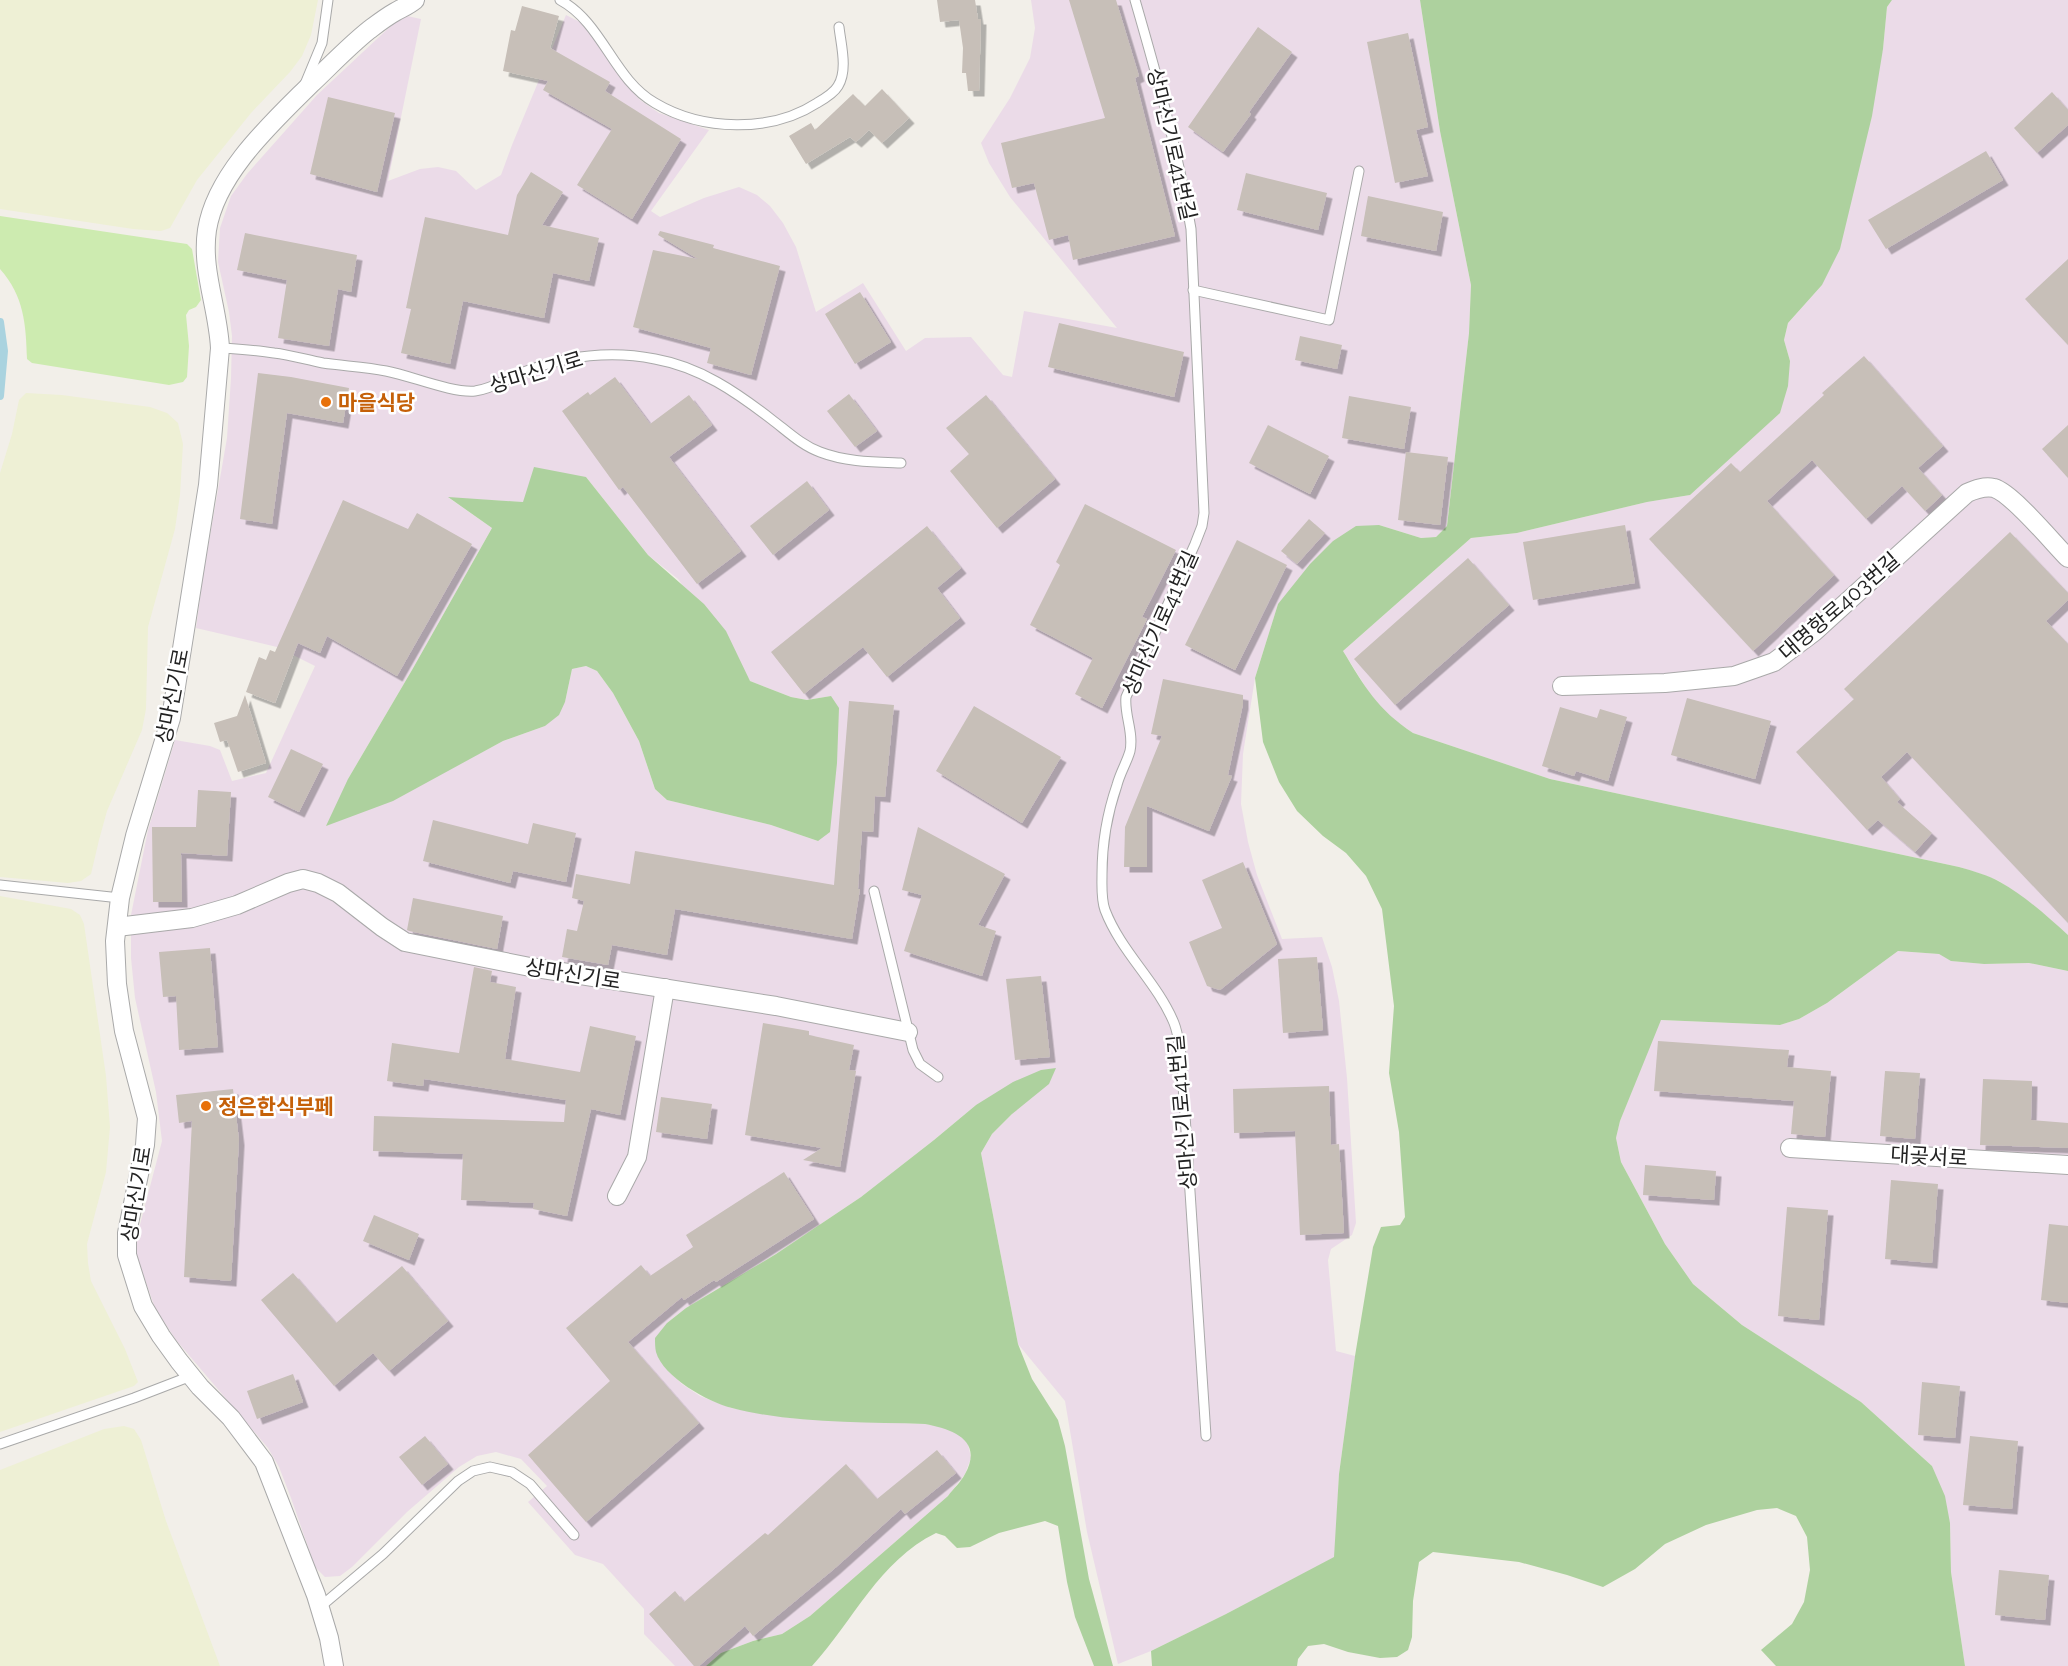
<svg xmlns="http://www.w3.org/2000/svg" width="2068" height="1666" font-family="Raleway,'Noto Sans KR',sans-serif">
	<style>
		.industrial { fill: #ebdbe8; fill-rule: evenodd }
		.farmland { fill: #eef0d5 }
		.grass { fill: #cdebb0 }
		.forest { fill: #add19e }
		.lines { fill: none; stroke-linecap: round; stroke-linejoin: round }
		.stream { stroke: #aad3df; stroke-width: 8 }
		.building { fill: #c7bfb8; filter: url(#shadow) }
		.service-casing { stroke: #a9a9a9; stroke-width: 11 }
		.minor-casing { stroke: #a9a9a9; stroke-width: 20 }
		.service { stroke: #fff; stroke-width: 9 }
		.minor { stroke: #fff; stroke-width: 18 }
		.food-dot { fill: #e8710a; stroke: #fff; stroke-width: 2 }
		.labels { text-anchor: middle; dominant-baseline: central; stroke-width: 5; stroke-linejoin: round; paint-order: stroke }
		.street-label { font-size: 21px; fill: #222; stroke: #fff }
		.food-label { font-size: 21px; font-weight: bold; fill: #c56008; stroke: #fff; text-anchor: start }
	</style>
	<defs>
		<filter id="shadow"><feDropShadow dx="5.5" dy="5.5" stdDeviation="0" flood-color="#0004"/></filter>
	</defs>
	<rect width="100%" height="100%" fill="#f2efe9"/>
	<!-- industrial -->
	<g class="industrial">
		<path d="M1031,0H1420L1440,131L1471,285L1469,333L1447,526L1436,537L1421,538L1379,525L1278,604L1255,678L1243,754L1241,804L1248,842L1257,875L1282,939L1322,937L1332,967L1339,1001L1347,1078L1356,1223L1352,1235L1331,1249L1328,1260L1336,1351L1355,1356L1339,1474L1335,1557L1226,1614L1151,1651L1118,1664L1087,1532L1065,1401L1018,1344L981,1153L992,1134L1012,1114L976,1105L934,1140L861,1197L776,1254L686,1308L667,1323L666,1368L682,1384L700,1396L731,1408L791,1418L925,1424L943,1427L959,1433L968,1444L971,1458L965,1474L948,1496L810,1616L782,1634L753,1641L721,1653L706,1666H675L644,1634V1609L603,1564L575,1555L528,1502L547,1486L521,1459L496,1452L477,1456L459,1467L407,1512L352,1567L340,1576L325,1577L315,1567L291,1498L279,1467L268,1448L176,1340L155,1308L137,1257V1236L162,1141L156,1092L135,998L131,958V915L148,830L175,740L210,746L220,750L232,781L266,773L315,666L277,647L196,628L203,576L227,438L231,378L232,336L229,312L218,262L220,228L231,196L247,174L317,95L394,23L407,16L421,19L388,181L420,169L438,167L456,171L476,190L501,175L512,145L566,15L580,22L589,32L622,80L640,100L659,113L709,130L651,211L660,217L704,198L739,187L757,195L770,206L783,223L796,247L816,312L863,283L906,351L925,338L971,337L1003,375L1012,377L1024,311L1117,328L1010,197L989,163L981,143L1010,98L1030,58L1035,28ZM586,477L648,555L678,579L750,681L791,697L807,700L831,696L818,841L771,825L667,800L655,789L639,741L613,693L597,671L586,666L572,669L565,702L545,726L503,741L456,766L348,779L412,670L492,528L449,498L523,502Z"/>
		<path d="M1892,0H2068V935L2037,908L1999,881L1981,874L1959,867L1550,779L1413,733L1394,720L1375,702L1343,651L1471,538L1517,533L1647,502L1690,495L1790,361L1784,340L1788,323L1822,285L1883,49L1887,7Z"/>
		<path d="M1898,951L1939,954L1952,961L1984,964L2029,963L2068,971V1666H1965L1951,1572L1950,1523L1932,1466L1861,1402L1742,1325L1693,1284L1665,1244L1621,1162L1616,1138L1620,1121L1660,1020L1780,1025L1799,1019L1827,1003Z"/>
	</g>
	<!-- farmland -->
	<g class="farmland">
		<path d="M0,0H318L311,35L302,56L290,72L251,113L197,180L170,228L161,231L133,229L0,209Z"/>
		<path d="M26,393L62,395L150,407L167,413L178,423L183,444L180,495L175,529L148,627L146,709L142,730L107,811L99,840L91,874L81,881L68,883L0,877V473L12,434L19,400Z"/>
		<path d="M0,896L71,909L80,915L84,924L106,1076L110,1127L106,1172L87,1244L88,1263L91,1281L125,1349L138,1382L134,1386L0,1432Z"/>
		<path d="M124,1426L134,1429L141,1440L166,1521L220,1666H0V1470L104,1429Z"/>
	</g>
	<!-- grass -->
	<path class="grass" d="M0,216L187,244L192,249L201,300L196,307L189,310L186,315L189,346L187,377L183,382L169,385L32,363L27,359C26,324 24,296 0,269Z"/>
	<!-- forest -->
	<g class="forest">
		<path d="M1420,0H1892L1887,7L1883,49L1872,116L1840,249L1822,285L1788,323L1784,340L1790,361L1788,386L1780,413L1690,495L1647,502L1517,533L1471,538L1343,651C1365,687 1377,709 1413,733L1550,779L1959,867C1973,871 1988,875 2000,882C2025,896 2047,916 2068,935V971L2029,963L1984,964L1951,961L1939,954L1898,951L1827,1003L1799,1019L1780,1025L1661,1020L1620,1121L1616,1138L1621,1162L1665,1244L1693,1284L1742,1325L1861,1402L1932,1466L1945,1496L1950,1523L1951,1572L1965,1666H1776L1761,1650L1792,1624L1804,1602L1810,1570L1807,1537L1796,1516L1777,1508L1757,1510L1706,1525L1665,1544L1635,1569L1603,1587L1567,1575L1519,1562L1433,1552L1419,1562L1413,1601L1412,1637L1408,1650L1397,1657L1380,1658L1348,1652L1324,1644L1308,1646L1298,1659L1297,1666H1152L1151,1651L1226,1614L1334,1557L1339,1474L1355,1356L1373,1247L1381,1227L1400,1225L1405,1217L1399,1132L1389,1073L1394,1006L1382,909L1366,876L1346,853L1323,836L1297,811L1279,782L1263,742L1255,678L1278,604L1310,564L1333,541L1356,526L1379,525L1421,538L1436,537L1447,526L1469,333L1471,285L1440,131Z"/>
		<path d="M534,467L586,477L648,555L704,604L726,631L750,681L791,697L807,700L831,696L839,708L837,763L830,832L818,841L771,825L667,800L655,789L639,741L613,693L597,671L586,666L572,669L565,702L559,715L545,726L503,741L393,801L326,826L348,779L412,670L492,528L448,497L523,502Z"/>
		<path d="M1056,1068L1049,1084L1012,1114L992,1134L981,1153L1018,1344L1032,1379L1058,1420L1065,1446L1089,1579L1113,1666H1094L1075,1617L1067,1582L1058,1526L1045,1521L999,1533L970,1547L957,1548L945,1536L936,1533C879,1561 854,1620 812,1666H706L721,1653L753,1641L782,1634L810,1616L948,1496C953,1489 961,1482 965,1474C984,1440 952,1429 925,1424C862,1422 794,1424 732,1408C708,1402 663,1377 656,1352C655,1348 655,1342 655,1338L667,1323L686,1308L776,1254L861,1197L934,1140L976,1105L1013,1082L1041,1070Z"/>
	</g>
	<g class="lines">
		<!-- stream -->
		<path class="stream" d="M0,322L4,351L0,396"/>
	</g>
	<!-- building -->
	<g class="building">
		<path d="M937,0H975L978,19H981L979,91H968L966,73H962L963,48L959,20L940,22Z"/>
		<path d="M1069,0H1116L1139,76L1135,78L1175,236L1073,260L1068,235L1049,240L1034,183L1012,188L1001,143L1105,118Z"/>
		<path d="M522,6L559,16L550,48L610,82L605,91L681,139L632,219L577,185L612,129L543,90L548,81L503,71L511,30L515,31Z"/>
		<path d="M1258,27L1292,52L1249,112L1251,114L1223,152L1188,127Z"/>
		<path d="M1408,33L1428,127L1416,130L1428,176L1395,183L1367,42Z"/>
		<path d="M882,89L909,118L882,143L869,130L856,142L850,137L806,164L789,136L811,123L815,130L853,94L865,106Z"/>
		<path d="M2052,92L2068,110V125L2037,153L2014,128Z"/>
		<path d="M328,97L395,113L377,192L310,174Z"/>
		<path d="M1986,151L2003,180L1886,249L1868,220Z"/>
		<path d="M531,172L563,192L542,225L599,238L589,281L553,273L544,318L463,301L450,364L401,353L411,309L406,308L425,217L508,235L517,195Z"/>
		<path d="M1246,173L1327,193L1318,230L1237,210Z"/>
		<path d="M1368,196L1443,212L1436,251L1361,236Z"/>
		<path d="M660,231L714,245L713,248L780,266L751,375L707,363L711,348L633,327L653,250L698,259L658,235Z"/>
		<path d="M245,233L357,255L351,292L338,289L329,346L278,338L287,280L237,270Z"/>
		<path d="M2068,259V345L2025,299Z"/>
		<path d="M860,292L891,342L855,364L825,314Z"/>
		<path d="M1059,323L1184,352L1174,397L1048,367Z"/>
		<path d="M1300,336L1342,345L1337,369L1295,360Z"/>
		<path d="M1864,356L1943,446L1918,468L1942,495L1925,511L1902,486L1866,519L1812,460L1767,501L1834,575L1753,651L1649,539L1731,463L1740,472L1824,395L1822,393Z"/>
		<path d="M258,373L291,377L349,388L343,423L287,413L272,524L240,519Z"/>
		<path d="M615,377L650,424L689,395L712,425L669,457L741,551L697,584L623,487L619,490L562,411L588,392L590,395Z"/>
		<path d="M849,394L877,431L855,447L827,411Z"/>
		<path d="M986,395L1055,479L997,528L950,471L969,454L946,428Z"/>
		<path d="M1349,396L1411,407L1404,449L1342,438Z"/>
		<path d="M1268,425L1329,456L1310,494L1249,463Z"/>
		<path d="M2068,425V478L2042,449Z"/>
		<path d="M1406,452L1448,457L1440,525L1398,520Z"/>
		<path d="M807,481L829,510L773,555L750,526Z"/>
		<path d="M343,500L408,529L417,513L472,544L397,676L327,636L320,653L298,643L275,703L246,692L259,657L266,660L270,650L275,652Z"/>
		<path d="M1085,504L1176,550L1142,617L1147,619L1102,708L1075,694L1093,658L1030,625L1060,565L1056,562Z"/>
		<path d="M1309,519L1325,533L1297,564L1281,551Z"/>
		<path d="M1625,525L1635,583L1533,600L1523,542Z"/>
		<path d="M927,526L961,568L937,588L960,618L887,677L863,647L804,694L771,652Z"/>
		<path d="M2010,532L2068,593V600L2046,621L2068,644V923L1907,752L1881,777L1900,799L1897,802L1932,833L1915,852L1878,820L1867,830L1796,752L1854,699L1844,689Z"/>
		<path d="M1237,540L1287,565L1235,670L1185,645Z"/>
		<path d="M1468,558L1509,605L1395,705L1354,659Z"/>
		<path d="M1163,679L1243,695V704L1228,775L1232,776L1209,831L1147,806V867H1124L1125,827L1162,736L1151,734Z"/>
		<path d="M245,695L266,763L238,772L227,740L220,742L214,723L237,716Z"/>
		<path d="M1687,698L1771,721L1755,779L1671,755Z"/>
		<path d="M849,701L894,705L885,797L875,796L873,832L862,831L858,889H860L852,939L675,909L667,955L612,945L608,965L562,957L567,929L577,931L584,901L572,898L576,874L630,884L635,851L834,885Z"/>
		<path d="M974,706L1061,757L1022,823L936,771Z"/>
		<path d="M1560,707L1597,718L1600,709L1627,717L1608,781L1576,771L1574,776L1542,766Z"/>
		<path d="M291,749L323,764L299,812L268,797Z"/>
		<path d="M198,790L231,792L227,856L181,853L182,902H153L152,827H196Z"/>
		<path d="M433,820L528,844L533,823L576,833L566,882L513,871L510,883L423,861Z"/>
		<path d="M918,827L1005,874L978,925L996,931L982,976L904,951L922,895L902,890Z"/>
		<path d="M1243,862L1277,944L1220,990L1207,986L1189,942L1222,928L1202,880Z"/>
		<path d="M413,898L503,916L497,949L409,931L407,930Z"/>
		<path d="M210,948L218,1047L179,1050L176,996L163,997L159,952Z"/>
		<path d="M1317,957L1323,1030L1283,1033L1278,959Z"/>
		<path d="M474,967L492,971L490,982L516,987L505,1059L580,1072L590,1026L636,1036L620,1115L591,1109L567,1216L533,1209L534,1203L461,1200L463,1154L373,1151L374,1116L564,1122L566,1100L424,1079L423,1086L387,1081L392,1043L459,1053Z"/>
		<path d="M1041,976L1050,1057L1015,1060L1006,979Z"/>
		<path d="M763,1023L809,1031V1035L854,1045L849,1070L856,1071L840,1167L803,1160L822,1148L745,1135Z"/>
		<path d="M1658,1041L1789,1050L1787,1067L1831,1071L1825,1137L1791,1134L1794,1101L1654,1091Z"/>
		<path d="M1885,1071L1920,1073L1915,1139L1880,1136Z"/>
		<path d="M1983,1079L2032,1081L2031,1120L2068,1123V1148L1980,1145Z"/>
		<path d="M1329,1086L1331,1145L1339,1144L1344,1233L1300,1235L1295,1131L1234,1133L1233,1089Z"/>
		<path d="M233,1089L239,1140L231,1281L184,1277L192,1121L179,1123L176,1095Z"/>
		<path d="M661,1097L712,1104L707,1139L656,1132Z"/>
		<path d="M1645,1165L1716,1171L1714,1200L1643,1195Z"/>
		<path d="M784,1172L814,1219L716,1282L714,1280L684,1300L682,1297L628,1342L699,1423L586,1522L528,1455L610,1381L566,1328L641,1265L650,1276L693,1247L686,1235Z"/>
		<path d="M1891,1180L1938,1184L1932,1263L1885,1259Z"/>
		<path d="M1787,1207L1828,1210L1819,1320L1778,1316Z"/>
		<path d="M374,1215L419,1234L409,1260L363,1241Z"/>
		<path d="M2049,1224L2068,1226V1303L2041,1300Z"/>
		<path d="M402,1266L448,1321L389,1371L373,1353L334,1386L261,1300L293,1273L336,1323Z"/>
		<path d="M293,1374L303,1402L257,1419L247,1391Z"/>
		<path d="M1922,1382L1960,1386L1955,1438L1918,1435Z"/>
		<path d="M425,1436L448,1464L422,1485L399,1457Z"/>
		<path d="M1970,1436L2018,1441L2012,1509L1963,1505Z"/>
		<path d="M937,1450L956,1473L905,1514L901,1509L834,1569L753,1636L745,1626L699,1666H694L649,1614L675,1591L684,1602L765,1533L768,1535L846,1464L877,1499Z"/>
		<path d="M1999,1570L2049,1575L2045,1620L1995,1615Z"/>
	</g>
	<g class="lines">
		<!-- service casing -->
		<g class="service-casing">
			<g id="service">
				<path d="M560,0C603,23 613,79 655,103C702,131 771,133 817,103C824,99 834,93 838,86C848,70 841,45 839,27"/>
				<path d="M1135,0C1157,76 1178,151 1191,229L1204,513L1202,526L1195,544L1126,697C1124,715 1134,732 1130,751C1127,762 1120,773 1117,785C1107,814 1102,843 1102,874C1102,886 1101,899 1105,910C1121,952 1157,982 1174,1023C1178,1033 1179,1044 1181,1054L1206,1436"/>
				<path d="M305,84L322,43L328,0"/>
				<path d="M1193,290L1329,320L1359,171"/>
				<path d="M220,348C238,349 256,350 274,353C291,355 307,360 323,363C344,366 366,367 386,371C412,376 451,393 475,391C492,389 506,379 521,373C564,356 610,350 655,359C700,367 736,392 771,419C787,431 801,445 820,452C846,462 873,462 901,463"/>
				<path d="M0,885L120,898"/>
				<path d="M874,891L913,1050L920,1064L938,1077"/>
				<path d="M0,1444L134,1398L191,1376"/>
				<path d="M320,1607L383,1554L458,1481L473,1471L490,1467L512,1472L530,1484L574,1535"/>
			</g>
		</g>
		<!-- minor casing -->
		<g class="minor-casing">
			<g id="minor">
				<path d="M1562,686L1665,683L1734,676L1774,662L1814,632L1967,493C1976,489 1984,486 1994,488C2012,493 2053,543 2068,558"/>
				<path d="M117,927L192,918L237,905L288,883L303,879L318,883L338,893L382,927L405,942L530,967L776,1006L908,1032"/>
				<path d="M1790,1148L2068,1165"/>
				<path d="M617,1196L637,1157L665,988"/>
				<path d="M334,1666L329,1638L316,1595L264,1462L231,1418L200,1387L179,1361L161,1336L143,1306L127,1255V1233L145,1145L147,1118L124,1031L117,984L115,941L120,898L135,836L171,718L208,485L220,348C218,308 201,270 207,230C216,173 273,122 312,83C331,65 349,46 369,30C377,24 386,17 395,12C402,8 409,5 415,0"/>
			</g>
		</g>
		<!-- service -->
		<use href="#service" class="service"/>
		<!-- minor -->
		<use href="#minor" class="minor"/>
	</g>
	<!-- markers -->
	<g class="food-dot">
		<circle cx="326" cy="402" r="6"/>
		<circle cx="206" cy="1106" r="6"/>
	</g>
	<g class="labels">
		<!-- street labels -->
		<g class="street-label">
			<text transform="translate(1172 144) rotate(77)">상마신기로41번길</text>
			<text transform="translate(536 372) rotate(-17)">상마신기로</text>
			<text transform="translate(1839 606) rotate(-41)">대명항로403번길</text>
			<text transform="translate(1160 623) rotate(-66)">상마신기로41번길</text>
			<text transform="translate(172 696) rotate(-79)">상마신기로</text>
			<text transform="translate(573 974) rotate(9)">상마신기로</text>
			<text transform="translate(1182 1112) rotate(-95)">상마신기로41번길</text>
			<text transform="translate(1929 1156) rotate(3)">대곶서로</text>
			<text transform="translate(136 1194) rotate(-81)">상마신기로</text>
		</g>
		<!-- food labels -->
		<g class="food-label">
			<text x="338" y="402">마을식당</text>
			<text x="218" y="1106">정은한식부페</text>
		</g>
	</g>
</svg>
